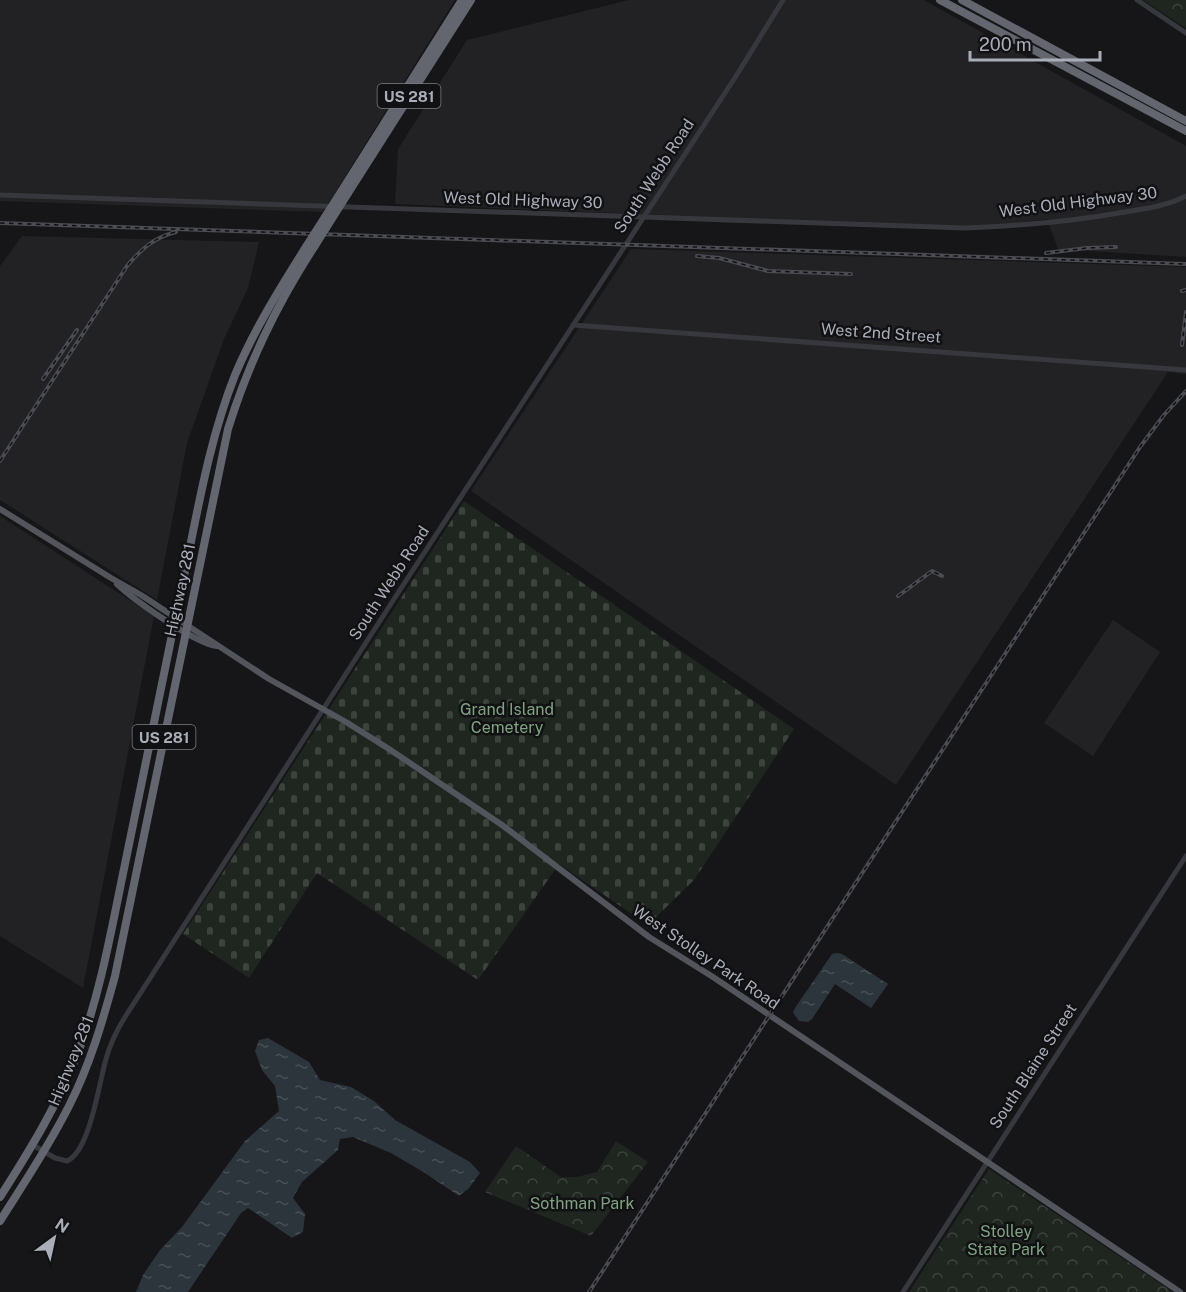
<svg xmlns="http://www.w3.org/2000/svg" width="1186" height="1292" font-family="'Public Sans',sans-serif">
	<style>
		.built { fill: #222225 }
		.forest { fill: url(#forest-crowns) }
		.cemetery { fill: url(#cemetery-stones) }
		.water { fill: url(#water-ripples) }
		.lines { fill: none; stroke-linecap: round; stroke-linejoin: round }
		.minor { stroke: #37383d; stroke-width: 5 }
		.major { stroke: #53555c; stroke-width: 6 }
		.highway { stroke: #63666e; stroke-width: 8 }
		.rail-casing { stroke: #4a4c52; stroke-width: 4 }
		.rail { stroke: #111113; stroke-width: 1.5; stroke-dasharray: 4.5; stroke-linecap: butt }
		.highway-bridge { stroke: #63666e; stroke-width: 8 }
		.labels { text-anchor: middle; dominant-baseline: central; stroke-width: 5; stroke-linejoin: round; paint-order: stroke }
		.shield { fill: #111113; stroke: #7b7e86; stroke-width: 1.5 }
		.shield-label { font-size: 15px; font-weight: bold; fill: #a8adb8 }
		.street-label { font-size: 16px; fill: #a8adb8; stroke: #111113 }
		.park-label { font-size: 16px; fill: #7fa381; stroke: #111113 }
	</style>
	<defs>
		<pattern id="forest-crowns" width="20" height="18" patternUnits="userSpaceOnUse" patternTransform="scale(1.5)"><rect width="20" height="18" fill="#1e261f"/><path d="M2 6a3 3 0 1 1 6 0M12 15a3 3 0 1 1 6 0" fill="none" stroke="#3c433d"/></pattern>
		<pattern id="cemetery-stones" width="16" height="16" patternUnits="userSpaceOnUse" patternTransform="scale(1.5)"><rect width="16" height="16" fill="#1e261f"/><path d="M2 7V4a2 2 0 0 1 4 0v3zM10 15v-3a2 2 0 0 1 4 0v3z" fill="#3c433d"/></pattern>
		<pattern id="water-ripples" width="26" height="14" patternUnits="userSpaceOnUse" patternTransform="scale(1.5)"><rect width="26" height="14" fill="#2c353c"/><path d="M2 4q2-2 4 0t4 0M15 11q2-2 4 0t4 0" fill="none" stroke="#485056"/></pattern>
	</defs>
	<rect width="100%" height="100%" fill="#161618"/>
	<!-- built -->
	<g class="built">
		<path d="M0,0H455L323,212L0,201Z"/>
		<path d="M629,0H924L1186,146V257L1058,249L1047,219L981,228L395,204L398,149L467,40Z"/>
		<path d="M22,236L259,242L248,288L224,339L187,443L157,600L0,500V266Z"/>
		<path d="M631,249L1186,267V374L1168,372L896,785L471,491Z"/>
		<path d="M0,516L154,616L83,988L0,936Z"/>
		<path d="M1113,620L1160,652L1093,756L1044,723Z"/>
	</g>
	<!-- forest -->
	<g class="forest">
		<path d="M1143,0H1186V28Z"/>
		<path d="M616,1141L648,1162L591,1236L485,1192L516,1146L561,1177H577L597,1172Z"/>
		<path d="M989,1169L1173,1292H909Z"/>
	</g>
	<!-- cemetery -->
	<path class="cemetery" d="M464,501L794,729L694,880L648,925L559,864L478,980L317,873L249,978L183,934Z"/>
	<!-- water -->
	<g class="water">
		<path d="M837,953L842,954L888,984L871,1008L835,984L812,1019L808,1022L799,1021L793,1012L795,1008L832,954Z"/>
		<path d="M268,1038L309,1062L320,1080L351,1087L374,1101L395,1120L470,1162L480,1173L469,1188L459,1196L425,1173L391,1153L353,1137L340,1139L338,1150L302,1182L293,1198L305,1214L303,1232L292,1238L248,1208L241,1213L188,1292H136L143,1275L160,1250L182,1227L245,1141L279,1111L275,1086L262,1070L255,1051L259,1040Z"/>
	</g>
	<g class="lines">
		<!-- minor -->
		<g class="minor">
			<path d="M1137,0L1186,33"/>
			<path d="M0,195L965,228C1017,226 1068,222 1119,213C1142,209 1165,207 1186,196"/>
			<path d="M573,325L1186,370"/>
			<path d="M33,1145L55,1158L67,1161C90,1151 99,1083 106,1059C110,1044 117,1030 125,1017L396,596L738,73L783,0"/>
			<path d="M903,1292L1186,856"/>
		</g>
		<!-- major -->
		<g class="major">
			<path d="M0,509L111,578L141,595L269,679L346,722L389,749L502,825L649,937L713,977L1180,1292"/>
			<path d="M117,584C134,600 194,643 217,646"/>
		</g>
		<!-- highway -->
		<g class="highway">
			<path d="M940,0L1186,131"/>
			<path d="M962,0L1186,121"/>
			<path d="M341,192L462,0"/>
			<path d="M348,193L471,0"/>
			<path d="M0,1197C30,1150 59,1103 79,1050C101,991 112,926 125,864C144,771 163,679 182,586C197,515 208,443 235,375C254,330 280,288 306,247"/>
			<path d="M0,1221C24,1183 49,1146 69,1106C90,1065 103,1020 115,976L228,429C249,362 276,306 314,247"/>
		</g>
		<!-- rail casing -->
		<g class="rail-casing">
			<g id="rail">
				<path d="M0,223L1186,264"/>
				<path d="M1046,253L1087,248L1116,247"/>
				<path d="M697,256L719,258L768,271L851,274"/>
				<path d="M1182,291L1186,290"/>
				<path d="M1182,345L1186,312"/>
				<path d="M43,379L77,330"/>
				<path d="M0,461L127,266C141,249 155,237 176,232"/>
				<path d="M898,596L932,571L942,576"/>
				<path d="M589,1292L1140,447L1164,415L1186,391"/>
			</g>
		</g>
		<!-- rail -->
		<use href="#rail" class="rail"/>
		<!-- highway-bridge -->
		<g class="highway-bridge">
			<path d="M306,247L341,192"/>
			<path d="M314,247L348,193"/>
		</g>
	</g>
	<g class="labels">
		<!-- shield labels -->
		<g class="shield">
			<rect x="377.5" y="84" width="63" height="24" rx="4.5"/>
			<rect x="132.5" y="725" width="63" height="24" rx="4.5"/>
		</g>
		<g class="shield-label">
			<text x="409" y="96">US 281</text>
			<text x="164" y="737">US 281</text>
		</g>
		<!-- street labels -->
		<g class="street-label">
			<text transform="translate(654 176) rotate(-57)">South Webb Road</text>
			<text transform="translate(523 200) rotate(2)">West Old Highway 30</text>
			<text transform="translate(1078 202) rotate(-7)">West Old Highway 30</text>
			<text transform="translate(881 333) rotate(4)">West 2nd Street</text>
			<text transform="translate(389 583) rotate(-57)">South Webb Road</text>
			<text transform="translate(180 590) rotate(-78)">Highway 281</text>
			<text transform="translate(706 957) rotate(34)">West Stolley Park Road</text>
			<text transform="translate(71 1061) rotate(-68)">Highway 281</text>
			<text transform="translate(1033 1066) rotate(-57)">South Blaine Street</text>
		</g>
		<!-- park labels -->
		<g class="park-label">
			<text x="507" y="709">Grand Island<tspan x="507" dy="18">Cemetery</tspan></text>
			<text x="582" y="1203">Sothman Park</text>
			<text x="1006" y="1231">Stolley<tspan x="1006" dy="18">State Park</tspan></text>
		</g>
	</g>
	<!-- north arrow -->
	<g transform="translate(54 1238) rotate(33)" stroke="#111113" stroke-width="4.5" paint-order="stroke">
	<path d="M0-4.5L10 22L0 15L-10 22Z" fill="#a8adb8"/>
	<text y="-9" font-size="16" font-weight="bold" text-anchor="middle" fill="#a8adb8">N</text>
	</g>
	<!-- scale -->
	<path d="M970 51v9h130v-9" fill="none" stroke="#a8adb8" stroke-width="3"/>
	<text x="979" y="51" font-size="18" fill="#a8adb8" stroke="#111113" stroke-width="4.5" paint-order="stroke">200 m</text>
</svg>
